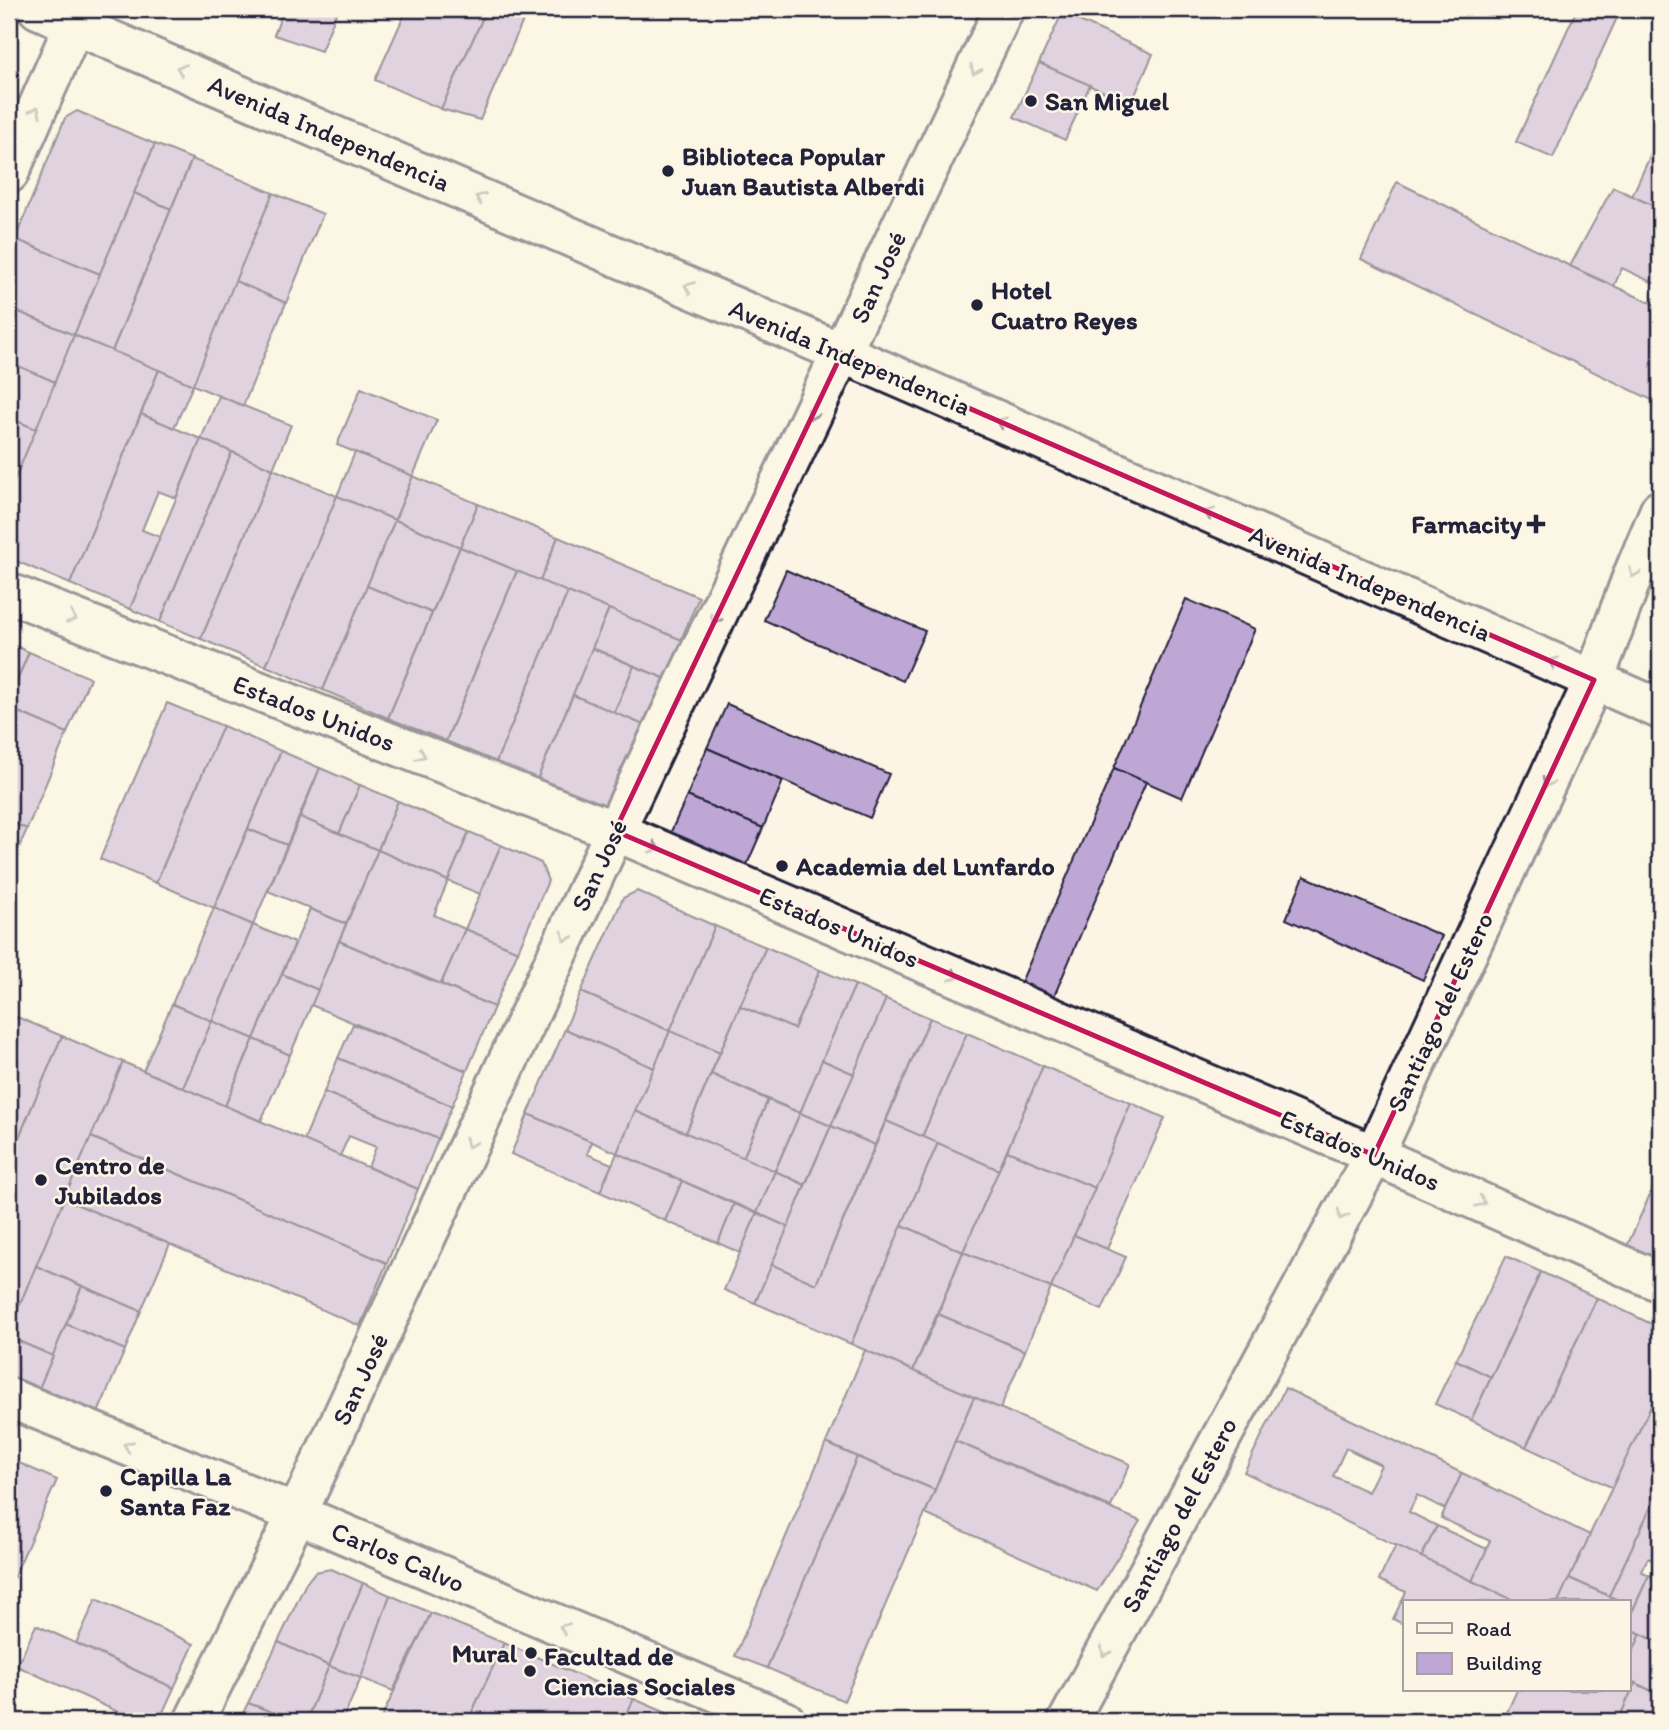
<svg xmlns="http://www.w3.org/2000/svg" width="1669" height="1730" font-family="Itim,sans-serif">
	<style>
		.building { fill: #bfa7d5; stroke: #22223b; stroke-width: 2; fill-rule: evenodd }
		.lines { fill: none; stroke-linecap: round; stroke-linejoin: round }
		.minor-casing { stroke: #22223b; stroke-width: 44 }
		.major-casing { stroke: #22223b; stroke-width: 44 }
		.minor { stroke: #fcf5e5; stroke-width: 38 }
		.major { stroke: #fcf5e5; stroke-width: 38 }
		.oneway { stroke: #9a9698 }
		.marked { fill: none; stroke: #c2185b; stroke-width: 5; stroke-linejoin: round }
		.poi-dot { fill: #22223b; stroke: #fcf5e5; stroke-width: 2.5 }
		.labels { text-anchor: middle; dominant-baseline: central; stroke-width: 5; stroke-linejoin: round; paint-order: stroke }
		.poi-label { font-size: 26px; font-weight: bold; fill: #22223b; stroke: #fcf5e5; text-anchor: start }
		.street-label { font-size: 26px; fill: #22223b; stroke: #fcf5e5 }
	</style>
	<rect width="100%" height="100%" fill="#fcf5e5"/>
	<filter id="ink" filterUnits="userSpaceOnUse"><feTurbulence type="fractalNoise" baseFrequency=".0143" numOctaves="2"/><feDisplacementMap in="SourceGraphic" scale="14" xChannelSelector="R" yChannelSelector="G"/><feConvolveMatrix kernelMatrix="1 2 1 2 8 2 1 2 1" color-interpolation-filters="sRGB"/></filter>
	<g filter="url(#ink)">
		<!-- building -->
		<g class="building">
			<path d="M284,9H338L321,51L274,35Z"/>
			<path d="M407,9H487L441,109L375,80Z"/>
			<path d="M487,9H528L480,120L441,109Z"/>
			<path d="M1577,9H1621L1553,158L1516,142Z"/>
			<path d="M1062,13L1153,54L1131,104L1039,63Z"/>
			<path d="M1039,63L1090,85L1065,140L1014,117Z"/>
			<path d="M77,111L155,144L100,274L15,239L65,118Z"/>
			<path d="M1660,134V209L1632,196Z"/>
			<path d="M155,144L192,159L171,209L134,193Z"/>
			<path d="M192,159L273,193L193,385L112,351Z"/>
			<path d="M1397,182L1570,266L1660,307V404L1361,259Z"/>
			<path d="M1613,187L1660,209V286L1622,268L1614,286L1570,266Z"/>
			<path d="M134,193L171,209L112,351L74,335Z"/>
			<path d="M273,193L323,214L286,303L235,281Z"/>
			<path d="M15,239L100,274L74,335L9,308V255Z"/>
			<path d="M235,281L286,303L243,406L193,385Z"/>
			<path d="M9,308L74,335L55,382L9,362Z"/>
			<path d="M74,335L159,370L70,584L9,558V493Z"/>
			<path d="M9,362L55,382L36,429L9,418Z"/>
			<path d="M159,370L193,385L174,428L141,414Z"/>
			<path d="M361,388L437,420L413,476L337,445Z"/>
			<path d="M219,396L291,425L273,469L201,439Z"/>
			<path d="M141,414L201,439L176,498L158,491L142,530L160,537L130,609L70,584Z"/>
			<path d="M9,418L36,429L17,474L9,470Z"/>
			<path d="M201,439L232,452L160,622L130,609Z"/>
			<path d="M232,452L273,469L201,639L160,622Z"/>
			<path d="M355,452L413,476L395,520L337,496Z"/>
			<path d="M273,469L337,496L266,666L201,639Z"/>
			<path d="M9,470L17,474L9,493Z"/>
			<path d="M413,476L478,504L460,547L395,520Z"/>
			<path d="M337,496L395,520L323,690L266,666Z"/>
			<path d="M478,504L558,537L540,581L460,547Z"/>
			<path d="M395,520L460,547L432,613L367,586Z"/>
			<path d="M558,537L699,597L681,640L540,581Z"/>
			<path d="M460,547L517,571L446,741L388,718Z"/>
			<path d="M786,570L925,631L903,681L764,620Z"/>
			<path d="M517,571L568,592L496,762L446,741Z"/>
			<path d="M367,586L432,613L388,718L323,690Z"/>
			<path d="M568,592L609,609L537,780L496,762Z"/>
			<path d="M1186,599L1255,629L1182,798L1114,768Z"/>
			<path d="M609,609L682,640L666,679L592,648Z"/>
			<path d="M9,643L29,652L13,690L9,689Z"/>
			<path d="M592,648L634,666L614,713L573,695Z"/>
			<path d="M29,652L90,678L67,733L9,708V700Z"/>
			<path d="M634,666L666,679L646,726L614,713Z"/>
			<path d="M573,695L646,726L611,811L537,780Z"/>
			<path d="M167,703L223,726L156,883L100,859Z"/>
			<path d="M727,704L889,774L870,818L707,748Z"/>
			<path d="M9,708L67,733L27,829L9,821Z"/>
			<path d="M223,726L281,751L214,908L156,883Z"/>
			<path d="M707,748L783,781L763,828L687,796Z"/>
			<path d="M281,751L320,768L287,845L248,829Z"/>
			<path d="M320,768L360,785L339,834L300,817Z"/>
			<path d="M1114,768L1146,782L1052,1001L1019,987Z"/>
			<path d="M360,785L398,801L378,850L339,834Z"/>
			<path d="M687,796L763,828L745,869L669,836Z"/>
			<path d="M398,801L469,832L448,881L378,850Z"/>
			<path d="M300,817L378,850L346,924L268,891Z"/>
			<path d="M9,821L27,829L9,871Z"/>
			<path d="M248,829L287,845L253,925L214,908Z"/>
			<path d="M469,832L501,845L480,894L448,881Z"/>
			<path d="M501,845L541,863L548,881L518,951L465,929Z"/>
			<path d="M378,850L448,881L434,915L465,929L441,984L339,941Z"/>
			<path d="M1304,876L1442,936L1423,980L1286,919Z"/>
			<path d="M637,891L715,926L670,1031L581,992L623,898Z"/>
			<path d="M214,908L253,925L212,1021L172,1004Z"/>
			<path d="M310,909L346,924L318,990L282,974Z"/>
			<path d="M253,925L295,943L254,1039L212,1021Z"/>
			<path d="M715,926L766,947L720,1052L670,1031Z"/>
			<path d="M465,929L518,951L494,1007L441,984Z"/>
			<path d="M339,941L494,1007L467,1071L311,1005Z"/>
			<path d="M766,947L820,970L794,1029L740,1006Z"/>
			<path d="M820,970L855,985L800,1113L711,1074L740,1006L794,1029Z"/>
			<path d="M282,974L318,990L290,1055L254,1039Z"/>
			<path d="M855,985L886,999L854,1074L822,1060Z"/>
			<path d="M581,992L670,1031L654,1068L565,1029Z"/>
			<path d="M886,999L930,1018L875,1145L831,1126Z"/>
			<path d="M172,1004L212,1021L183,1088L143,1071Z"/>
			<path d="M9,1014L17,1017L9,1035Z"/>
			<path d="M17,1017L62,1036L9,1161V1035Z"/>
			<path d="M930,1018L967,1033L922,1137L886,1121Z"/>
			<path d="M212,1021L254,1039L225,1106L183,1088Z"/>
			<path d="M353,1024L467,1071L452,1106L338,1058Z"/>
			<path d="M565,1029L654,1068L617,1153L528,1114Z"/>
			<path d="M670,1031L720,1052L686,1133L635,1111Z"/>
			<path d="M967,1033L1043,1066L999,1170L922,1137Z"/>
			<path d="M62,1036L123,1062L9,1330V1161Z"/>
			<path d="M254,1039L290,1055L261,1121L225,1106Z"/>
			<path d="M338,1058L452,1106L438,1139L324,1092Z"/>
			<path d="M822,1060L854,1074L831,1126L800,1113Z"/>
			<path d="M123,1062L418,1189L387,1263L91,1137Z"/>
			<path d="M1043,1066L1131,1103L1095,1188L1007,1151Z"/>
			<path d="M711,1074L768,1100L743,1158L686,1133Z"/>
			<path d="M324,1092L438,1139L418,1189L368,1167L376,1147L349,1136L340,1156L304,1140Z"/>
			<path d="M768,1100L800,1113L775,1171L743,1158Z"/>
			<path d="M1131,1103L1165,1118L1107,1249L1074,1235Z"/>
			<path d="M635,1111L775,1171L757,1213L617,1153Z"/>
			<path d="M800,1113L831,1126L805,1185L775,1171Z"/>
			<path d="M528,1114L592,1142L587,1154L612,1164L600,1192L511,1154Z"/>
			<path d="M886,1121L938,1143L851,1344L755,1303L771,1264L816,1284Z"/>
			<path d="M831,1126L875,1145L816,1284L771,1264Z"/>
			<path d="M91,1137L387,1263L360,1326L64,1199Z"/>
			<path d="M938,1143L999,1170L963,1252L902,1225Z"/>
			<path d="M1007,1151L1095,1188L1051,1288L963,1252Z"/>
			<path d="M617,1153L682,1181L665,1221L600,1192Z"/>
			<path d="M775,1171L805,1185L788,1227L757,1213Z"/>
			<path d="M1660,1172V1269L1624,1253Z"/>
			<path d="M682,1181L734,1204L718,1243L665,1221Z"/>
			<path d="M64,1199L170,1244L141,1311L36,1266Z"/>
			<path d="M734,1204L757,1213L740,1253L718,1243Z"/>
			<path d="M757,1213L788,1227L755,1303L724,1290Z"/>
			<path d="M902,1225L963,1252L913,1371L851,1344Z"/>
			<path d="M1074,1235L1126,1257L1102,1310L1051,1288Z"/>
			<path d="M963,1252L1051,1288L1025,1351L938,1314Z"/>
			<path d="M1506,1256L1541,1272L1491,1377L1456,1360Z"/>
			<path d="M36,1266L82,1286L53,1356L9,1337V1330Z"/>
			<path d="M1541,1272L1597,1298L1526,1447L1471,1420Z"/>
			<path d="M82,1286L141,1311L125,1350L66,1324Z"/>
			<path d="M1597,1298L1660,1328V1387L1613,1488L1526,1447Z"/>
			<path d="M938,1314L1025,1351L1000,1409L913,1371Z"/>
			<path d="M66,1324L125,1350L98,1413L39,1388Z"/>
			<path d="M9,1337L53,1356L39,1388L9,1375Z"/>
			<path d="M865,1350L974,1397L935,1490L826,1443Z"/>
			<path d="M1456,1360L1491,1377L1471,1420L1435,1404Z"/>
			<path d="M1660,1387V1488L1609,1596L1569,1578Z"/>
			<path d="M1285,1388L1462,1473L1445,1509L1417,1495L1409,1512L1437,1526L1421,1558L1244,1472ZM1346,1448L1381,1465L1368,1492L1333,1476Z"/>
			<path d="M974,1397L1130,1464L1111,1507L955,1441Z"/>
			<path d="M955,1441L1140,1521L1097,1591L925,1514Z"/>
			<path d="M826,1443L857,1457L767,1668L735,1656Z"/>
			<path d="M857,1457L935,1490L844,1701L767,1668Z"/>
			<path d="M17,1462L57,1480L9,1588V1482Z"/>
			<path d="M1462,1473L1590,1535L1558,1602H1517L1472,1581L1490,1541L1441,1518Z"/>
			<path d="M1660,1488V1564L1648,1558L1641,1571L1649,1575L1634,1608L1629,1605V1602H1623L1609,1596Z"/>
			<path d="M1437,1526L1487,1549L1472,1581L1421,1558Z"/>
			<path d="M1396,1545L1472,1581L1517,1602H1405V1625L1393,1619L1406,1592L1379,1580Z"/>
			<path d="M331,1569L363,1583L329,1666L278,1642L306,1583L315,1572Z"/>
			<path d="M1649,1575L1660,1580V1643L1629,1628V1619Z"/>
			<path d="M1569,1578L1609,1596L1623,1602H1558Z"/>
			<path d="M363,1583L390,1595L361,1678L329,1666Z"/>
			<path d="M390,1595L431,1613L393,1691L361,1678Z"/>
			<path d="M96,1599L194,1644L174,1688L76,1643Z"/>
			<path d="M431,1613L504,1643L468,1721H380Z"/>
			<path d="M36,1625L174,1688L159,1721H138L17,1666Z"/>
			<path d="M1629,1628L1641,1634L1629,1660Z"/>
			<path d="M1641,1634L1660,1643V1695L1629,1680V1660Z"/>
			<path d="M278,1642L329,1666L306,1721H295L248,1703Z"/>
			<path d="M504,1643L634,1699L623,1721H468Z"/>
			<path d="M329,1666L361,1678L342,1721H306Z"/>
			<path d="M1629,1680L1635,1683L1618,1721H1598L1592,1718L1590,1721H1503L1517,1690H1629Z"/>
			<path d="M1635,1683L1660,1695V1721H1618Z"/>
			<path d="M634,1699L683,1720L623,1721Z"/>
			<path d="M248,1703L295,1721H239Z"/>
		</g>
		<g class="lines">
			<!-- minor casing -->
			<g class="minor-casing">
				<g id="minor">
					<path d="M9,173L81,9"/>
					<path d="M9,593L615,831L1374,1155L1660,1282"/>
					<path d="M9,1398L297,1514L785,1721"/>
					<path d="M194,1721L297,1514L615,831L1004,9"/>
					<path d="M1068,1721L1374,1155L1594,680L1633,575L1660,510"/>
				</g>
			</g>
			<!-- major casing -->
			<g class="major-casing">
				<path id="major" d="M38,9L842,353L1660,709"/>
			</g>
			<!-- minor -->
			<use href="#minor" class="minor"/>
			<!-- major -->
			<use href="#major" class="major"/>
		</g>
		<!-- one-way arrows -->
		<defs><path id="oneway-chevron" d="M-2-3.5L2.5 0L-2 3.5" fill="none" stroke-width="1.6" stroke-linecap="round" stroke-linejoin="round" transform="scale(1.75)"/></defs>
		<g class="oneway">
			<use href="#oneway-chevron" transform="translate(181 69) rotate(-157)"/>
			<use href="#oneway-chevron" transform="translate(975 70) rotate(115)"/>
			<use href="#oneway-chevron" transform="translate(36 111) rotate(-66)"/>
			<use href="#oneway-chevron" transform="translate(480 198) rotate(-157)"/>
			<use href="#oneway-chevron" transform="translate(689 287) rotate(-157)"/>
			<use href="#oneway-chevron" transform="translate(812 415) rotate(115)"/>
			<use href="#oneway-chevron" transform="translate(1001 422) rotate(-157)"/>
			<use href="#oneway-chevron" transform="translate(1209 513) rotate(-157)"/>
			<use href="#oneway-chevron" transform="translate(1634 573) rotate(112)"/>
			<use href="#oneway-chevron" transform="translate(72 618) rotate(21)"/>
			<use href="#oneway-chevron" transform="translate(715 620) rotate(115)"/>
			<use href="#oneway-chevron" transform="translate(1553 662) rotate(-157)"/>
			<use href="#oneway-chevron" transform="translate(421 755) rotate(21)"/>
			<use href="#oneway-chevron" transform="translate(1547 783) rotate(115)"/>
			<use href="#oneway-chevron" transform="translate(655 848) rotate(23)"/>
			<use href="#oneway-chevron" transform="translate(566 937) rotate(115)"/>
			<use href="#oneway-chevron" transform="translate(954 976) rotate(23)"/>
			<use href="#oneway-chevron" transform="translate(470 1143) rotate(115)"/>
			<use href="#oneway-chevron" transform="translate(1481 1202) rotate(24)"/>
			<use href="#oneway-chevron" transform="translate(1342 1215) rotate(118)"/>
			<use href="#oneway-chevron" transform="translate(128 1446) rotate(-158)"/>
			<use href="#oneway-chevron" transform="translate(564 1628) rotate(-157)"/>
			<use href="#oneway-chevron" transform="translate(1105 1652) rotate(118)"/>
		</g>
	</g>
	<!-- marked area -->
	<path d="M0 0H1669V1730H0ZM842,353L1594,680L1374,1155L615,831Z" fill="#fcf5e5" fill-opacity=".55" fill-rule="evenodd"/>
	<path class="marked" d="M842,353L1594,680L1374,1155L615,831Z"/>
	<!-- markers -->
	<g class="poi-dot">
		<circle cx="1031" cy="101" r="7"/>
		<circle cx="668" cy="171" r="7"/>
		<circle cx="977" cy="305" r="7"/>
		<path d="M1532.5 513.5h7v7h7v7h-7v7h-7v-7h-7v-7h7z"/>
		<circle cx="782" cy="866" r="7"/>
		<circle cx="41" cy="1180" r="7"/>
		<circle cx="106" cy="1491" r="7"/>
		<circle cx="531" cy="1653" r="7"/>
		<circle cx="530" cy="1671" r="7"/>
	</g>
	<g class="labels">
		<!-- poi labels -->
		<g class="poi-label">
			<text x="1045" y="101">San Miguel</text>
			<text x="682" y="156">Biblioteca Popular<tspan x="682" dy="30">Juan Bautista Alberdi</tspan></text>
			<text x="991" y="290">Hotel<tspan x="991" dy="30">Cuatro Reyes</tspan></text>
			<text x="1522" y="524" text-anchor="end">Farmacity</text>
			<text x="796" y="866">Academia del Lunfardo</text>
			<text x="55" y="1165">Centro de<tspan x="55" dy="30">Jubilados</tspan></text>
			<text x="120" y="1476">Capilla La<tspan x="120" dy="30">Santa Faz</tspan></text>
			<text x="517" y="1653" text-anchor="end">Mural</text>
			<text x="544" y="1656">Facultad de<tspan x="544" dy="30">Ciencias Sociales</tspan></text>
		</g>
		<!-- street labels -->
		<g class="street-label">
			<text transform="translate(329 133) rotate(23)">Avenida Independencia</text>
			<text transform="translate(878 277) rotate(-65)">San José</text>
			<text transform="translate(850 357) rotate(23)">Avenida Independencia</text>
			<text transform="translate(1370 583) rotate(23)">Avenida Independencia</text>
			<text transform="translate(314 713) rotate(21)">Estados Unidos</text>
			<text transform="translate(599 865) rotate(-65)">San José</text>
			<text transform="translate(839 927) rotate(23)">Estados Unidos</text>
			<text transform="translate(1440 1012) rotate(-65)">Santiago del Estero</text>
			<text transform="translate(1360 1150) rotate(23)">Estados Unidos</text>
			<text transform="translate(360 1379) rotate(-65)">San José</text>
			<text transform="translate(1179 1515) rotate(-62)">Santiago del Estero</text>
			<text transform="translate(398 1557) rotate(23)">Carlos Calvo</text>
		</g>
	</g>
	<!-- margin -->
	<rect width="1669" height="1730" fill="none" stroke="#fcf5e5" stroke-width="35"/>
	<rect x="18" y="18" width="1634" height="1695" fill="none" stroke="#22223b" stroke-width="2.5" filter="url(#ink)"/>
	<!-- legend -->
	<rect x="1403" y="1600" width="228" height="91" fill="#fcf5e5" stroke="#a5a1a1" stroke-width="2"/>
	<rect x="1417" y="1623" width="35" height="10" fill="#fcf5e5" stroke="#a5a1a1" stroke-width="2"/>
	<text x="1466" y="1636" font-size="21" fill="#22223b">Road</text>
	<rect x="1417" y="1653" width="35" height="21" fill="#bfa7d5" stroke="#a5a1a1" stroke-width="2"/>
	<text x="1466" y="1670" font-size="21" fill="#22223b">Building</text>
</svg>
